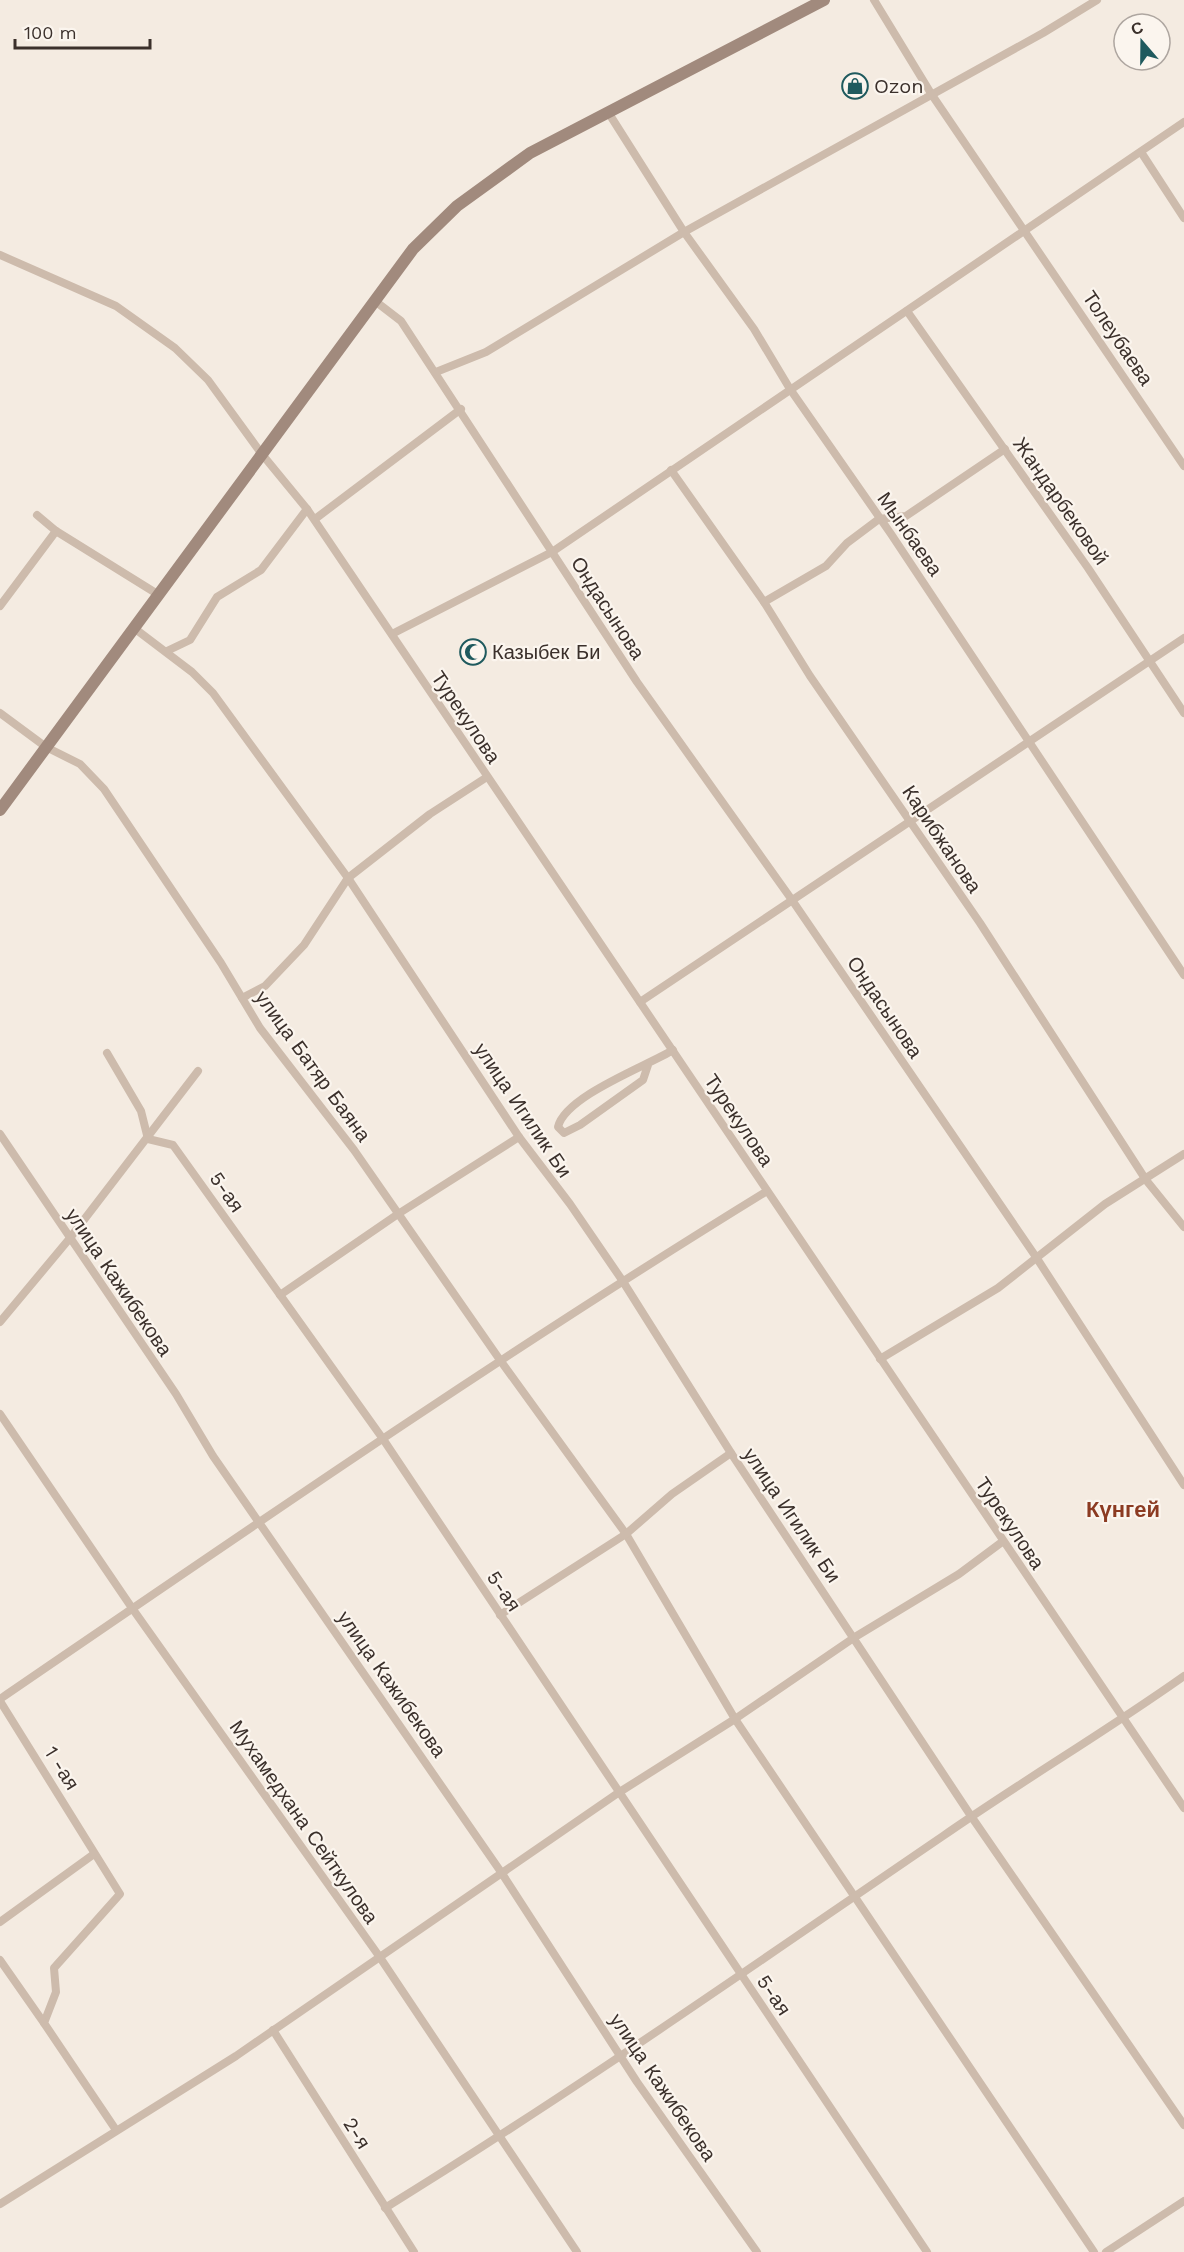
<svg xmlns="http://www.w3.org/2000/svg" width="1184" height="2252" font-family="'Work Sans',sans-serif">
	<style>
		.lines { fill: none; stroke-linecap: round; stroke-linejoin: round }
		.minor { stroke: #cdbbac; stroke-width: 8 }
		.secondary { stroke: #a18a7d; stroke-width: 12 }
		.labels { text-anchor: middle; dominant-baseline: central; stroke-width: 4.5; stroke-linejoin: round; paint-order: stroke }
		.poi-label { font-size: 20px; fill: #3b302b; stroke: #fbf5ee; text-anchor: start }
		.street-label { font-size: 20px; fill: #3b302b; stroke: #fbf5ee }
		.quarter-label { font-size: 22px; font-weight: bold; fill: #8c3b22; stroke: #fbf5ee }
	</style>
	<rect width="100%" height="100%" fill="#f4ebe1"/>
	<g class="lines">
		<!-- minor -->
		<g class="minor">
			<path d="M874,0L932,95L1184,466"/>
			<path d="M608,112L684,232L754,329L790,389L891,534L1184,975"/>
			<path d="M1141,152L1184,218"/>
			<path d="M0,255L116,306L175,348L208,380L261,453L307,509L1184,1808"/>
			<path d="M375,301L401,321L637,682L792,900L1036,1257L1184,1485"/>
			<path d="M907,311L1088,568L1184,713"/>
			<path d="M436,372L486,352L684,232L1043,33L1097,0"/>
			<path d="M671,470L764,602L810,676L980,923L1146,1180L1184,1227"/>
			<path d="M37,515L56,531L159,595"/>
			<path d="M315,519L461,409"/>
			<path d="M764,602L826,566L847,543L879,519L906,516L1005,449"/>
			<path d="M0,606L56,531"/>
			<path d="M134,628L192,672L213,693L348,878L519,1137L570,1204L622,1280L731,1453L971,1816L1184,2125"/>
			<path d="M392,634L552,552L1184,122"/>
			<path d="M167,651L190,640L217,597L261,570L307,509"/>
			<path d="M0,713L46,747L80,764L104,789L221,963L260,1028L354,1150L500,1360L626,1534L735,1719L1094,2252"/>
			<path d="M242,998L265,986L304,945L348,878L430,814L487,777"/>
			<path d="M640,1002L1184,638"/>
			<path d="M107,1053L141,1111L148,1139L173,1145L383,1439L927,2252"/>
			<path d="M648,1065L643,1080L580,1125L564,1133L558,1127C565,1096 647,1066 673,1050"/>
			<path d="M0,1134L176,1394L213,1456L501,1872L637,2082L757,2252"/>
			<path d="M280,1295L398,1214L519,1137"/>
			<path d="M0,1322L70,1238L198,1071"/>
			<path d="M880,1359L998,1288L1105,1204L1184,1154"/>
			<path d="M0,1414L132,1608L379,1956L577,2252"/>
			<path d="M500,1615L626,1534L672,1494L731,1453"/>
			<path d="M0,1699C253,1526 505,1352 767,1191"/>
			<path d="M0,1701L120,1894L54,1968L56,1992L44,2023L116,2130"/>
			<path d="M0,1922L94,1854"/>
			<path d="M0,1960L44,2023"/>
			<path d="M273,2030L414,2252"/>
			<path d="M0,2204L236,2056L618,1793L735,1719L855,1637L959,1574L1002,1542"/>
			<path d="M385,2208C575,2091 758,1962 943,1836C1022,1781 1105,1732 1184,1676"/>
			<path d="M1106,2252L1184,2201"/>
		</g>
		<!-- secondary -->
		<path class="secondary" d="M0,810L413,249L457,206L530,153L824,0"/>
	</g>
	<!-- icons -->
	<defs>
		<g id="shop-ring" transform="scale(1.35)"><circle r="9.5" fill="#fbf5ee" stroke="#1f5a5e" stroke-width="1.5"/><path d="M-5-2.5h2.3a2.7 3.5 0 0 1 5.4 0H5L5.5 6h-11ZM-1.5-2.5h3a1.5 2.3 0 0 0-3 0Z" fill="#1f5a5e"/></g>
		<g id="mosque-ring" transform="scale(1.35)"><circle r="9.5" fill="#fbf5ee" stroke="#1f5a5e" stroke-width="1.5"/><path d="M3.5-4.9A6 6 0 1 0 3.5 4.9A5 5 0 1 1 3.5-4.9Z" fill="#1f5a5e"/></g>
	</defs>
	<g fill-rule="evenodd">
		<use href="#shop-ring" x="855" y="86"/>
		<use href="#mosque-ring" x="473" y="652"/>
	</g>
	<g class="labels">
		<!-- poi labels -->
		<g class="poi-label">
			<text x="874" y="86">Ozon</text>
			<text x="492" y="652">Казыбек Би</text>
		</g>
		<!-- street labels -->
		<g class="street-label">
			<text transform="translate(1118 338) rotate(56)">Толеубаева</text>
			<text transform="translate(1061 501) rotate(55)">Жандарбековой</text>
			<text transform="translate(910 534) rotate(55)">Мынбаева</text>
			<text transform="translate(608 608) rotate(57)">Ондасынова</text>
			<text transform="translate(466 717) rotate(56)">Турекулова</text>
			<text transform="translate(942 839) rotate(56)">Карибжанова</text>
			<text transform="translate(885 1007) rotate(56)">Ондасынова</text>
			<text transform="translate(313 1066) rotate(54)">улица Батяр Баяна</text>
			<text transform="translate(523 1110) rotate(56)">улица Игилик Би</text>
			<text transform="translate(739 1120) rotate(56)">Турекулова</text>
			<text transform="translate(227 1192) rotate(55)">5-ая</text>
			<text transform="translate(119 1282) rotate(56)">улица Кажибекова</text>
			<text transform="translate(792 1515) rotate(56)">улица Игилик Би</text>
			<text transform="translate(1010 1523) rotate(56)">Турекулова</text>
			<text transform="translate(504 1591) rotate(56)">5-ая</text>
			<text transform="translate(392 1684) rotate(55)">улица Кажибекова</text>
			<text transform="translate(62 1768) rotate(58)">1 -ая</text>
			<text transform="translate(304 1822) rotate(55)">Мухамедхана Сейткулова</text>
			<text transform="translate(774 1995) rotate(56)">5-ая</text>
			<text transform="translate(663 2087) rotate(56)">улица Кажибекова</text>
			<text transform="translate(357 2133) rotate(58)">2-я</text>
		</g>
		<!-- quarter labels -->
		<g class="quarter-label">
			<text x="1123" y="1509">Күнгей</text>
		</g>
	</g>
	<!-- north arrow -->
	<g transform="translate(1142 42) rotate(340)"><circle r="28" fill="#fbf5ee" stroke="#aea6a0" stroke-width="1.5"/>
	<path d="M0-4.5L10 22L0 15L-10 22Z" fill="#1f5a5e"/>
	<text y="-9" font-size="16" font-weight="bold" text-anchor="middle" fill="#3b302b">С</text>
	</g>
	<!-- scale -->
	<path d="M15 39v9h135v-9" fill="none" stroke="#3b302b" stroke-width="3"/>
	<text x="24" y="39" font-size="18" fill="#3b302b" stroke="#fbf5ee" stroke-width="4.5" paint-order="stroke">100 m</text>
</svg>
